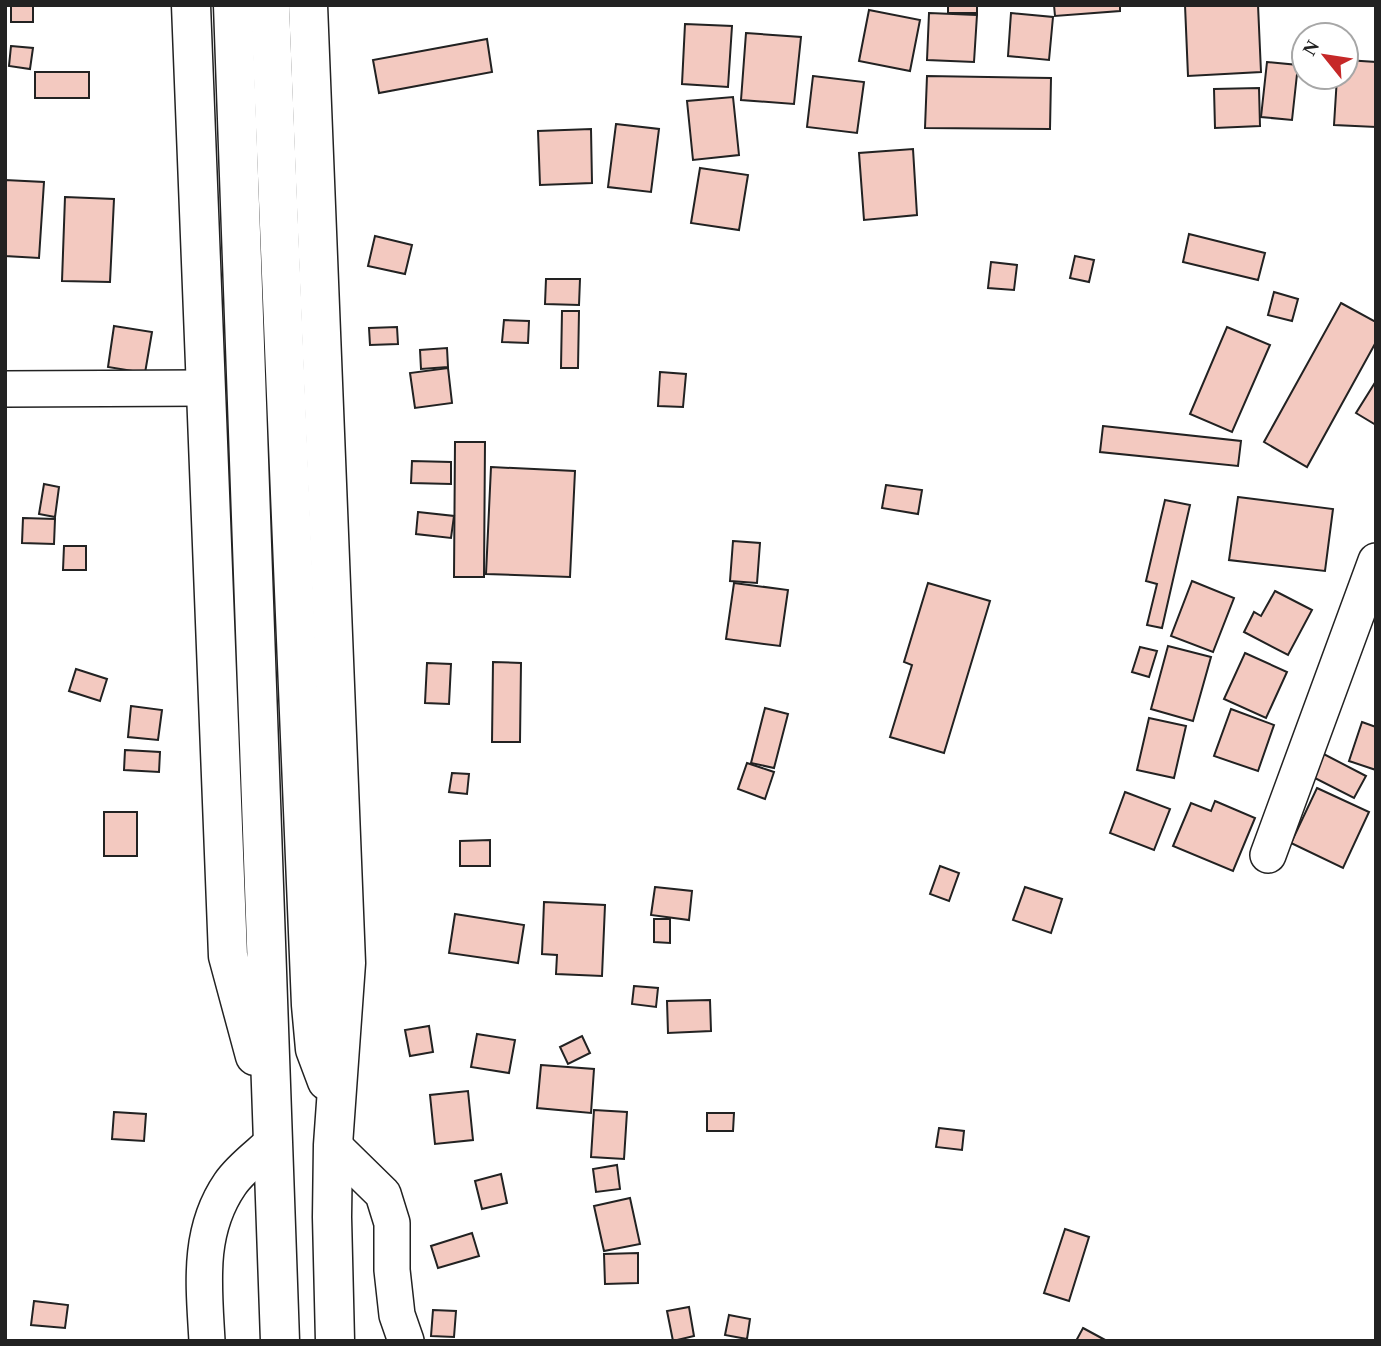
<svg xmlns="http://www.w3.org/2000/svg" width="1381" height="1346" font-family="'Times New Roman',serif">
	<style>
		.building { fill: #f3c9c0; stroke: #222; stroke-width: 2 }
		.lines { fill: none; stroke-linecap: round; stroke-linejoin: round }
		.minor-casing { stroke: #222; stroke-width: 38 }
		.highway-casing { stroke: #222; stroke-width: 41 }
		.minor { stroke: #fff; stroke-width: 35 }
		.highway { stroke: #fff; stroke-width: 38 }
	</style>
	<rect width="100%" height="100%" fill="#fff"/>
	<!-- building -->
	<g class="building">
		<rect x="11" y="5" width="22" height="17"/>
		<rect x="948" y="5" width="29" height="8"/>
		<path d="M1054,5H1120V11L1055,16Z"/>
		<path d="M1185,5H1258L1261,72L1188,76Z"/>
		<path d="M869,10L920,20L910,71L859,61Z"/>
		<path d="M929,13L977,15L974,62L927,60Z"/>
		<path d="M1011,13L1053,17L1049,60L1008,56Z"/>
		<path d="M685,24L732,26L728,87L682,84Z"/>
		<path d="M746,33L801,37L794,104L741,100Z"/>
		<path d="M487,39L492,72L379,93L373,60Z"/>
		<path d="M11,46L33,48L30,69L9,66Z"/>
		<path d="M1346,60L1376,62V127L1334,125L1337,77H1346Z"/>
		<path d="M1267,62L1298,65L1292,120L1261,117Z"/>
		<rect x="35" y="72" width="54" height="26"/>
		<path d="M813,76L864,82L857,133L807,127Z"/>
		<path d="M927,76L1051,78L1050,129L925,128Z"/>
		<path d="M1259,88L1260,126L1215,128L1214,89Z"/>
		<path d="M733,97L739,155L693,160L687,101Z"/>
		<path d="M616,124L659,129L651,192L608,187Z"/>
		<path d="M591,129L592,183L540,185L538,131Z"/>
		<path d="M913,149L917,215L864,220L859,153Z"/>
		<path d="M700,168L748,175L739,230L691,223Z"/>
		<path d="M5,180L44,182L39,258L5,256Z"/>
		<path d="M65,197L114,199L110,282L62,281Z"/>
		<path d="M1189,234L1265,253L1258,280L1183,262Z"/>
		<path d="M375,236L412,245L405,274L368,266Z"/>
		<path d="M1075,256L1094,260L1089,282L1070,278Z"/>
		<path d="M991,262L1017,265L1014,290L988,288Z"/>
		<path d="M546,279H580L579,305L545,304Z"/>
		<path d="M1274,292L1298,299L1292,321L1268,315Z"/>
		<path d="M1341,303L1376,322V342L1307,467L1264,442Z"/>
		<path d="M562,311H579L578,368H561Z"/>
		<path d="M504,320L529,321L528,343L502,342Z"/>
		<path d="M114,326L152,332L145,373L108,367Z"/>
		<path d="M397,327L398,344L370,345L369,328Z"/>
		<path d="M1227,327L1270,345L1232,432L1190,414Z"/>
		<path d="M447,348L448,367L421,369L420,350Z"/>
		<path d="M448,368L452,403L415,408L410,373Z"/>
		<path d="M660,372L686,374L683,407L658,406Z"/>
		<path d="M1376,381V425L1356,413Z"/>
		<path d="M1103,426L1241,441L1238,466L1100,452Z"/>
		<path d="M455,442H485L484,577H454Z"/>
		<path d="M412,461L451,462V484L411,483Z"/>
		<path d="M491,467L575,471L570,577L486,574Z"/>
		<path d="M44,484L59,487L55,517L39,514Z"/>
		<path d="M886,485L922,490L918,514L882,508Z"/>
		<path d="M1238,497L1333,509L1325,571L1229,560Z"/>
		<path d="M1165,500L1190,505L1162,628L1147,625L1157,584L1146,581Z"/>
		<path d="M418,512L454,516L451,538L416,534Z"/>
		<path d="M23,518L55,519L54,544L22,543Z"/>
		<path d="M733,541L760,543L757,583L730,581Z"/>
		<path d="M64,546H86V570H63Z"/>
		<path d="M1192,581L1234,598L1213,652L1171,636Z"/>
		<path d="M734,583L788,590L780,646L726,639Z"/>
		<path d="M928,583L990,601L944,753L890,737L912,665L904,662Z"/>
		<path d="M1275,591L1312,610L1288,655L1244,632L1254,612L1261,616Z"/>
		<path d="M1168,646L1211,657L1193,721L1151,709Z"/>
		<path d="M1140,647L1157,651L1149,677L1132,672Z"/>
		<path d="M1245,653L1287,672L1266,718L1224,699Z"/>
		<path d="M493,662L521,663L520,742H492Z"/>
		<path d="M427,663L451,664L449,704L425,703Z"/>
		<path d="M76,669L107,679L100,701L69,691Z"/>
		<path d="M131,706L162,710L158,740L128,737Z"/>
		<path d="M765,708L788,714L774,768L751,763Z"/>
		<path d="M1231,709L1274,725L1258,771L1214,756Z"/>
		<path d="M1149,718L1186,726L1174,778L1137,770Z"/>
		<path d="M1362,722L1376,727V770L1349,761Z"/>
		<path d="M1314,749L1366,776L1354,798L1303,772Z"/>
		<path d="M125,750L160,752L159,772L124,770Z"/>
		<path d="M747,763L774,772L765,799L738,789Z"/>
		<path d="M452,773L469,774L467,794L449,792Z"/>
		<path d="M1317,788L1369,812L1343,868L1291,843Z"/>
		<path d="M1125,792L1170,809L1154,850L1110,833Z"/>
		<path d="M1215,801L1255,818L1233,871L1173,846L1191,803L1211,811Z"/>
		<rect x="104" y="812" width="33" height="44"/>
		<path d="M490,840V866H460V841Z"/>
		<path d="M940,866L959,873L949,901L930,894Z"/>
		<path d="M655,887L692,891L689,920L651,915Z"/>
		<path d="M1025,887L1062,899L1051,933L1013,920Z"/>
		<path d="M544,902L605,905L602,976L556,974L557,955L542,954Z"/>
		<path d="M455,914L524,925L518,963L449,953Z"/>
		<path d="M654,919H670V943L654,942Z"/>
		<path d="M634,986L658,988L656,1007L632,1004Z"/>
		<path d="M710,1000L711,1031L668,1033L667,1001Z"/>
		<path d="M429,1026L433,1052L410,1056L405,1030Z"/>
		<path d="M477,1034L515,1040L509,1073L471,1067Z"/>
		<path d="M582,1036L590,1053L568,1064L560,1047Z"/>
		<path d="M541,1065L594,1069L591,1113L537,1108Z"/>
		<path d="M468,1091L473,1140L435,1144L430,1095Z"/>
		<path d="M594,1110L627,1112L624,1159L591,1157Z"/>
		<path d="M114,1112L146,1114L144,1141L112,1139Z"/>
		<path d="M707,1113H734L733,1131H707Z"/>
		<path d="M939,1128L964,1131L962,1150L936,1147Z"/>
		<path d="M617,1165L620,1189L596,1192L593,1169Z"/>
		<path d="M501,1174L507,1203L482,1209L475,1181Z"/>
		<path d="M630,1198L640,1244L604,1251L594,1206Z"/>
		<path d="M1065,1229L1089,1237L1069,1301L1044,1293Z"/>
		<path d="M472,1233L479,1256L438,1268L431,1246Z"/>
		<path d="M638,1253V1283L605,1284L604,1254Z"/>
		<path d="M34,1301L68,1305L65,1328L31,1325Z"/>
		<path d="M689,1307L694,1336L673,1341L667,1311Z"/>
		<path d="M433,1310L456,1311L454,1337L431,1336Z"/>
		<path d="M729,1315L750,1319L747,1339L725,1335Z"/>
		<path d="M1083,1328L1107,1341H1076Z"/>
	</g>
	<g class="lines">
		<!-- minor casing -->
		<g class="minor-casing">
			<g id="minor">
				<path d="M5,389L204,388"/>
				<path d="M1268,855L1376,561"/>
				<path d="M333,1145L383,1194L392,1223V1270L397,1315L406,1341"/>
				<path d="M207,1341C204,1286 197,1232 230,1184C240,1169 258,1156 272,1143"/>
			</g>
		</g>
		<!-- highway casing -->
		<g class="highway-casing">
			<g id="highway">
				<path d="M191,5L228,956L255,1056"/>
				<path d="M233,5L280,1341"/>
				<path d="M270,5L311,1005L315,1049L327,1081"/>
				<path d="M308,5L346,963L333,1145L332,1217L335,1341"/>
			</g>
		</g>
		<!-- minor -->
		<use href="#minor" class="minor"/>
		<!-- highway -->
		<use href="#highway" class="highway"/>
	</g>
	<!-- border -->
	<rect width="1381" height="1346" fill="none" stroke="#222222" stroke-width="14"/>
	<!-- north arrow -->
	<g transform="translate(1325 56) rotate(300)"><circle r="33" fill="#ffffff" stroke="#a7a7a7" stroke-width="2"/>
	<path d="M0-5L12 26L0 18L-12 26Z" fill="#c62828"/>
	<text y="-10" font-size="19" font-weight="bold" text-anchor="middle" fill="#222222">N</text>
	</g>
</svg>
